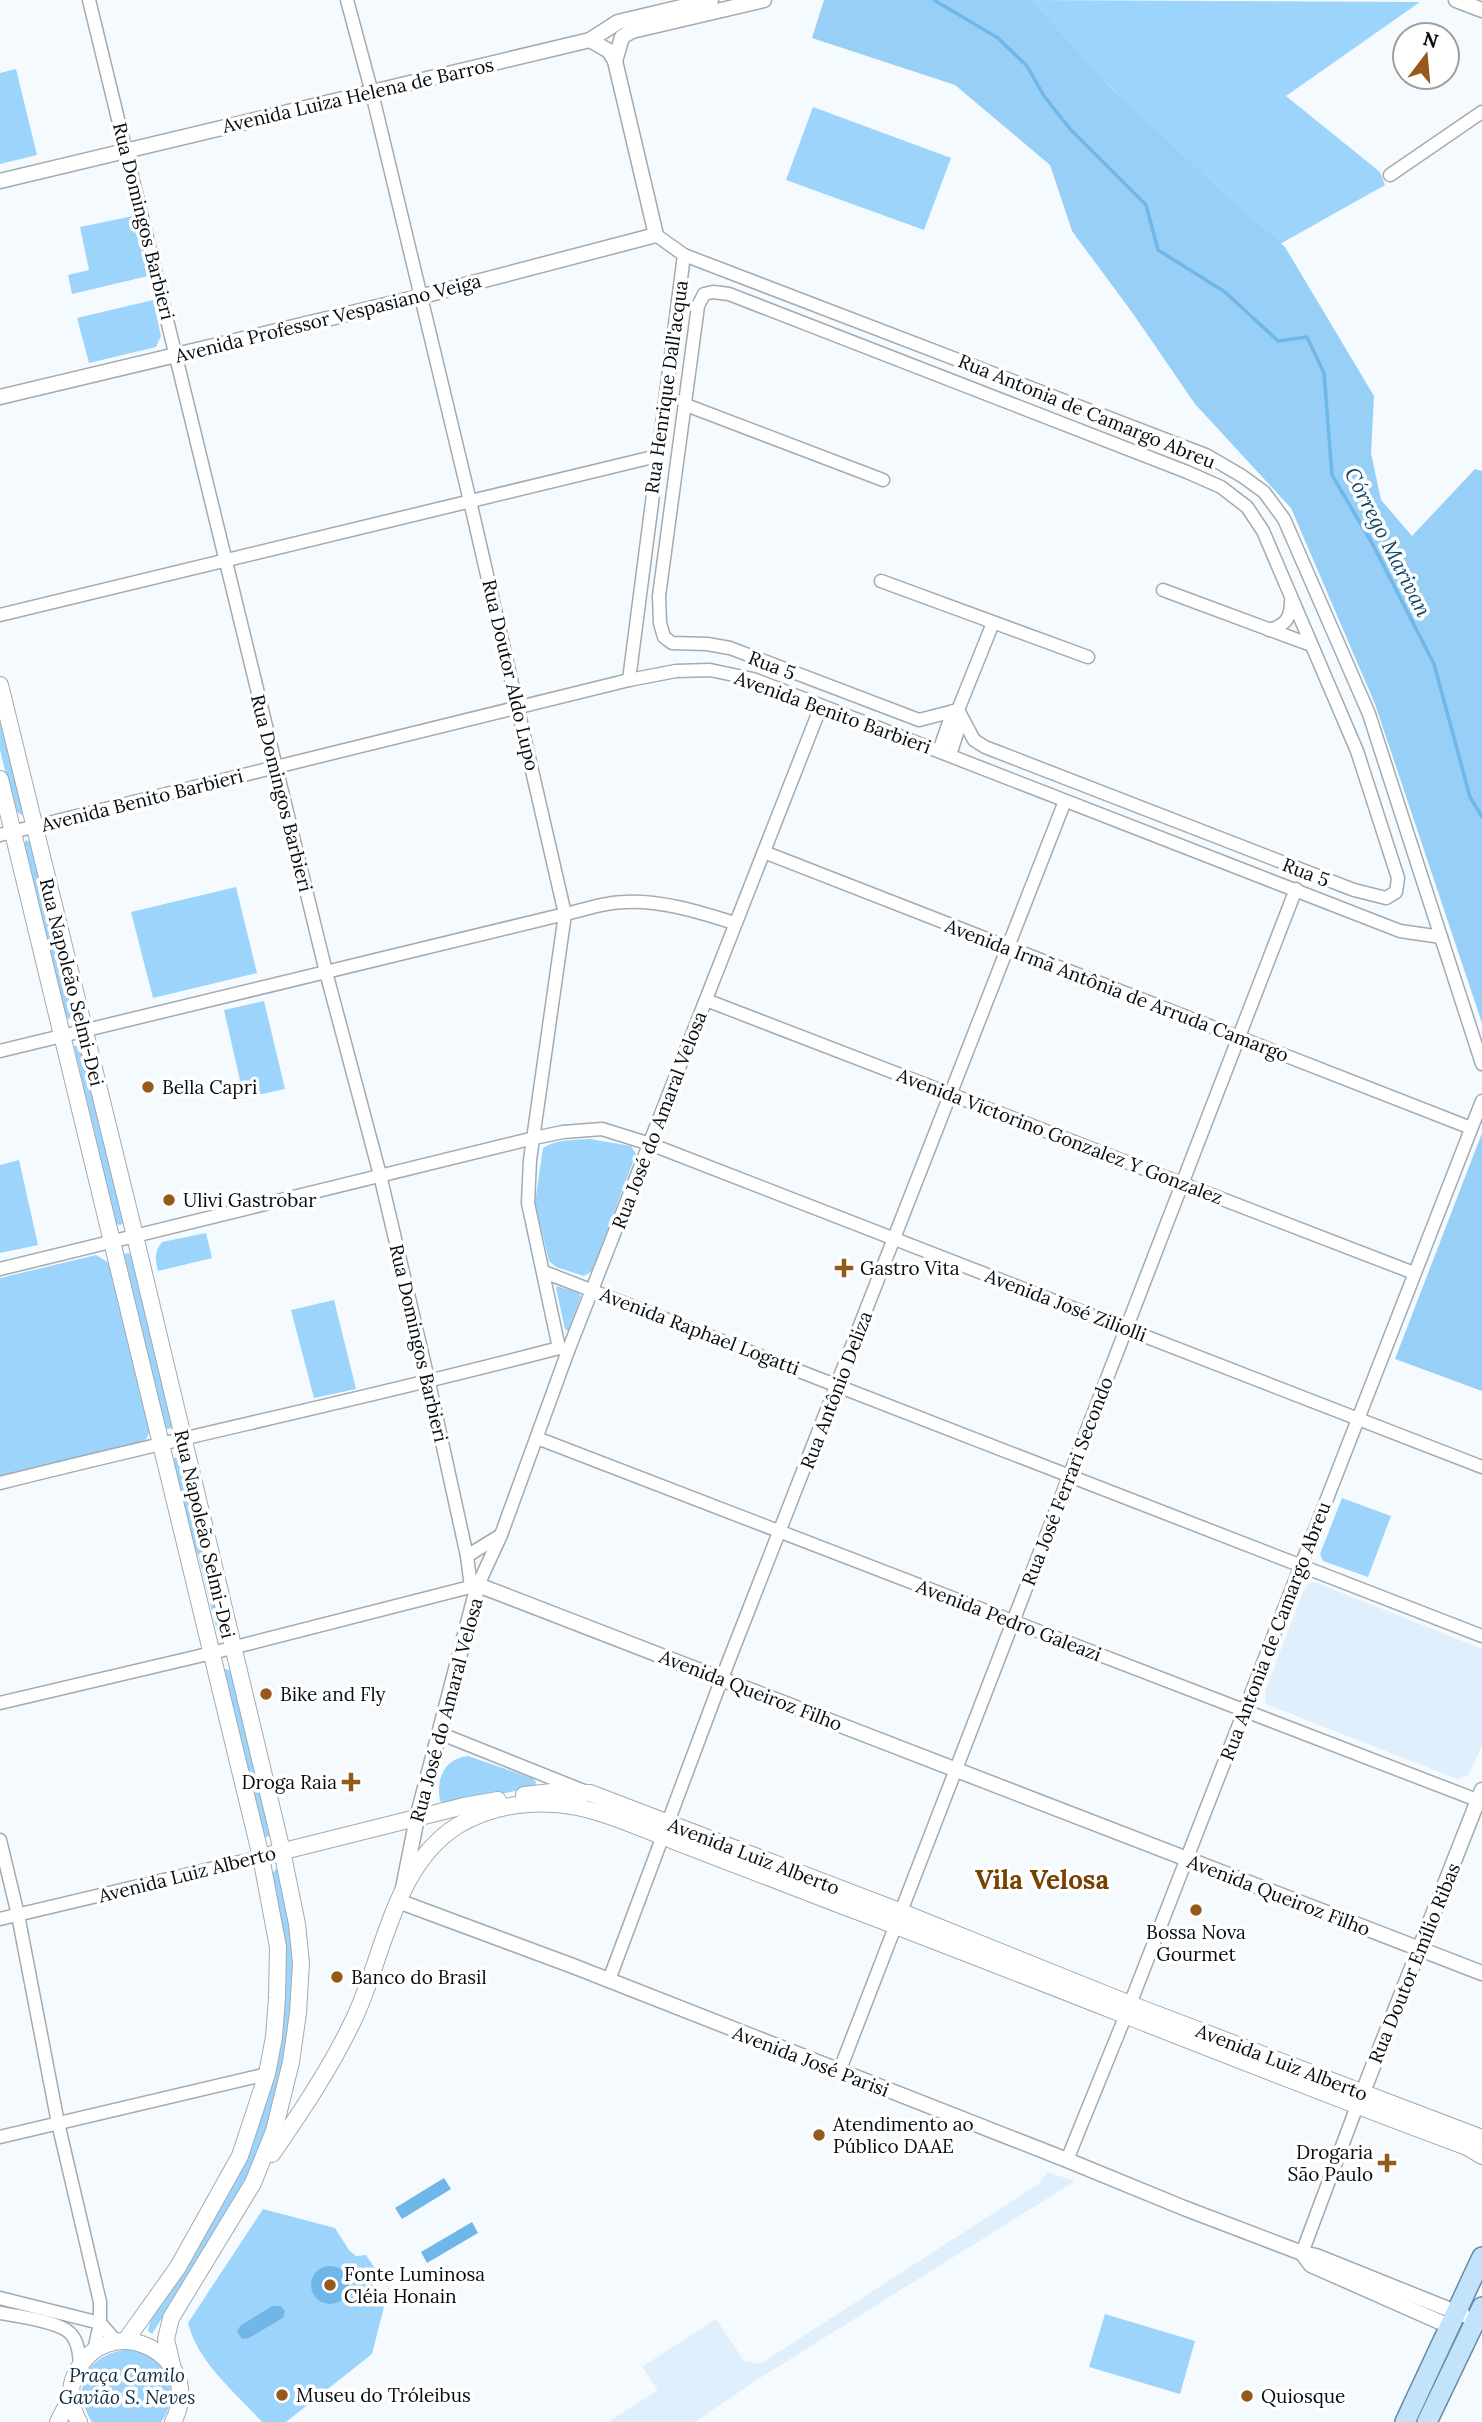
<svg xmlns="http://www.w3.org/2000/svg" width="1482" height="2422" font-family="Lora,serif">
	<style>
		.built { fill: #dfeffb }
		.green { fill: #9dd4fc }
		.forest { fill: #97cff7 }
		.water { fill: #70b7e9 }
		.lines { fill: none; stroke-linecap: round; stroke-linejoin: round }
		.stream { stroke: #70b7e9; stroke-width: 3.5 }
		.minor-casing { stroke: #a2abb1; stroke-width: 15 }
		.tertiary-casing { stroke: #a2abb1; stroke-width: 17 }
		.secondary-casing { stroke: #a2abb1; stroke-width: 18 }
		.primary-casing { stroke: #678ba5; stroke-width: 22 }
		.minor { stroke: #fff; stroke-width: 12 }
		.tertiary { stroke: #fff; stroke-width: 14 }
		.secondary { stroke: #fff; stroke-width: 16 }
		.primary { stroke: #c2e3fa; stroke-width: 19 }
		.poi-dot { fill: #96591c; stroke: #fff; stroke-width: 2.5 }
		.labels { text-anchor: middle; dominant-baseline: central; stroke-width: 7; stroke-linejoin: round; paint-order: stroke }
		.street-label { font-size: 19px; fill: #090c0e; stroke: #fff }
		.poi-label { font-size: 19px; fill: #090c0e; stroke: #fff; text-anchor: start }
		.park-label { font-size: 19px; font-style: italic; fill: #0d2d41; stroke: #fff }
		.water-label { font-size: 21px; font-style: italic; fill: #11486a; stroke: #fff }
		.district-label { font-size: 26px; font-weight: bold; fill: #774101; stroke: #fff }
	</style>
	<rect width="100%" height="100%" fill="#f5fafe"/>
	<!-- built -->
	<g class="built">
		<path d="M1315,1582L1482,1649V1745L1468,1776L1457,1779L1266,1704L1265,1692L1303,1592L1309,1583Z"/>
		<path d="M1047,2172L1075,2181L755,2381L695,2422H608L658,2390L642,2367L716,2319L744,2361L760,2364L1040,2183Z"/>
	</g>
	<!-- green -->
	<g class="green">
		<path d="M1030,0L1420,2L1286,96L1380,172L1385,185L1280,244C1192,168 1106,88 1030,0Z"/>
		<path d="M16,69L37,155L0,164V73Z"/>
		<path d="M813,107L951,158L924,230L786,180Z"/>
		<path d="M133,216L148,276L72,294L68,275L89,270L80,227Z"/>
		<path d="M153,300L161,336L156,347L89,363L77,318Z"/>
		<path d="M0,708L24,809L22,815L15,811L0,750Z"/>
		<path d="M26,840L32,843L73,1014L71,1020L64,1017L23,845Z"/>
		<path d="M236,887L257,973L153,998L131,912Z"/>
		<path d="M264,1001L285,1089L244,1098L224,1010Z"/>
		<path d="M74,1046H79L83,1050L124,1217L123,1223L121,1225L116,1224Z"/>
		<path d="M590,1139L631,1146L636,1154L592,1271L584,1276L556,1267L549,1261L535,1203L543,1148C556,1139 575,1140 590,1139Z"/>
		<path d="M19,1160L38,1245L0,1253V1165Z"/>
		<path d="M206,1233L212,1258L158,1271C155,1259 154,1252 162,1242Z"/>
		<path d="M129,1253L132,1257L173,1424L172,1428L167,1429L163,1425L123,1258L124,1254Z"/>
		<path d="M96,1255L109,1263L150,1430L147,1438L141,1443L0,1478V1278Z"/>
		<path d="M557,1286L578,1293L581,1296L568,1331L565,1329L556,1288Z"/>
		<path d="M334,1300L356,1389L314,1398L291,1310Z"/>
		<path d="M176,1457L182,1463L223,1629L217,1631L198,1555L192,1546L172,1460Z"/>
		<path d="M1342,1498L1391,1516L1368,1577L1323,1561L1320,1554Z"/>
		<path d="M225,1669L232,1671L271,1835L264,1838L223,1672Z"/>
		<path d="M468,1756L532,1778L536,1782L535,1787L446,1805L440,1801C436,1778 444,1759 468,1756Z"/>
		<path d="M276,1869L281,1871L295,1945L292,2011L285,2063L274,2107L258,2155L242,2190L152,2334L148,2331L150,2322L227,2196L250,2152L264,2109L277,2060L272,1874Z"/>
		<path d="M263,2209L335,2228L349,2250L356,2256L366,2255L376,2270L366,2275L385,2303L372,2354L286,2422H262C235,2392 198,2363 188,2323Z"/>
		<path d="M1105,2314L1195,2341L1180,2394L1089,2367Z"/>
		<path d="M130,2349C135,2351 142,2351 147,2354C173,2367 178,2401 161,2422H92C70,2384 87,2354 130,2349Z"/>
	</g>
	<!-- forest -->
	<g class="forest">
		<path d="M824,0H1030L1112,89L1228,198L1285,247L1374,396L1371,453L1381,500L1412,536L1475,469L1482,471V1023L1375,704L1291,508L1195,404L1134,315L1072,231L1050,165L955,85L812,38Z"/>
		<path d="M1482,1133V1391L1395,1359Z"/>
	</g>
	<!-- water -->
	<g class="water">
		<path d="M444,2178L451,2189L402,2219L395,2208Z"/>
		<path d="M472,2222L478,2233L427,2263L421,2252Z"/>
		<circle cx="330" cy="2285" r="19"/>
		<path d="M272,2306H281L285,2311L283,2318L249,2338L242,2339L237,2332L240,2326Z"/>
	</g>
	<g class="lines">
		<!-- stream -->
		<path class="stream" d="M934,0L998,38L1027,66L1044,96L1070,129L1146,205L1158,250L1225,292L1278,341L1307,337L1324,373L1332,475L1372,543L1434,664L1470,797L1482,817"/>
		<!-- minor casing -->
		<g class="minor-casing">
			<g id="minor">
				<path d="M89,0L326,972L380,1175L429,1383L467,1556L471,1587"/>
				<path d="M347,0L372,93L470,501L565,914L530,1160L528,1203L559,1348L568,1351"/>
				<path d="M1390,175L1482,112"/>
				<path d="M684,255L1206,455L1242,476L1264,492L1284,519L1369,714L1482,1064"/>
				<path d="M713,292L729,294L1187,472L1221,487L1247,507L1263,531L1357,751L1398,878L1396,892L1386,898L1354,890L985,747L974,740L958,710L919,720L730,648L707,644L672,643L664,637L660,623L659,596L698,306L704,294Z"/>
				<path d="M686,405L883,480"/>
				<path d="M881,581L1088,657"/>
				<path d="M1163,590L1311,645"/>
				<path d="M0,615L657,456"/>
				<path d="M1269,630C1286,625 1291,618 1291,601"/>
				<path d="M629,680L684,255L656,235"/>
				<path d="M958,710L993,623"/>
				<path d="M939,751L953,711"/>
				<path d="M950,755L962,718"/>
				<path d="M0,835L629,680L676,671L710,670L753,679L1400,931L1441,937"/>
				<path d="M764,852L1471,1128"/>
				<path d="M706,1000L1414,1273"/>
				<path d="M0,1051L565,914C584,910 605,902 625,902C661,900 700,912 734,923"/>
				<path d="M0,1269L534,1138L563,1132L602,1129L650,1144L1482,1467"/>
				<path d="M544,1272L1482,1636"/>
				<path d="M537,1438L1482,1802"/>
				<path d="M0,1483C186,1436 373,1397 559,1348"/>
				<path d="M467,1556L501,1535"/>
				<path d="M0,1703L212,1653L478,1585L501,1535L568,1351L821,706"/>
				<path d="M439,1733L584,1791"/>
				<path d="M0,1840L18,1915L58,2123L100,2302V2323L94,2351"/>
				<path d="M0,1919L261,1857"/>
				<path d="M609,1980L722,1678L1065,801"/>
				<path d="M839,2072L1296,889"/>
				<path d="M0,2137L267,2074"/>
				<path d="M1067,2160L1125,2017L1482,1101"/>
				<path d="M1302,2253L1357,2106"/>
				<path d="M0,2298L100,2323L116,2341"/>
				<path d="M0,2313C17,2316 58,2321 70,2333C78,2341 79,2353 80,2364"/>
			</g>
		</g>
		<!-- tertiary casing -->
		<g class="tertiary-casing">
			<g id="tertiary">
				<path d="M1456,0L1482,10"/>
				<path d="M615,61L622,37L632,31L764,0"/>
				<path d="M0,181L590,40L618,22L711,0"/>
				<path d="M0,397L419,297L656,235L615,61L609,51L590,40"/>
				<path d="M403,1888L417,1818L478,1585L1482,1973"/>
				<path d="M398,1901L573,1966L1067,2160L1184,2208L1302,2253L1316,2256L1463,2315"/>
				<path d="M1359,2102L1482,1790"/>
				<path d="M1302,2253L1311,2265L1449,2326"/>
			</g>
		</g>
		<!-- secondary casing -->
		<g class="secondary-casing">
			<g id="secondary">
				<path d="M0,685L135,1236L282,1851L297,1924L301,1963L298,2013L291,2062L274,2131L253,2183L171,2318L166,2339L172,2365"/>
				<path d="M0,779L261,1857L278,1947L277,1998L274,2037L267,2074L240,2156L178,2267L126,2340"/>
				<path d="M524,1795L552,1792L590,1793L899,1911L1130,2004L1482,2138"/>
				<path d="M272,1854L464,1806L498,1800"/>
				<path d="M272,2154C301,2112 330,2069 352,2023C384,1959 392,1867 457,1826C492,1804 537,1799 577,1807C610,1814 643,1829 674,1841C728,1862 783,1883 838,1904C1048,1983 1256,2069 1467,2147L1482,2156"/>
				<path d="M58,2422L71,2397"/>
				<path d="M79,2422C71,2408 68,2390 75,2375C107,2305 208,2355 173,2422"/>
			</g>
		</g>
		<!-- primary casing -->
		<g class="primary-casing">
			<g id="primary">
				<path d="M1405,2422L1482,2257"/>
				<path d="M1427,2422L1482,2307"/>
			</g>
		</g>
		<!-- minor -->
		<use href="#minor" class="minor"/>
		<!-- tertiary -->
		<use href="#tertiary" class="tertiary"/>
		<!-- secondary -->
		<use href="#secondary" class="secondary"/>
		<!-- primary -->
		<use href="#primary" class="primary"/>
	</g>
	<!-- markers -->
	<g class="poi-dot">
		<circle cx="148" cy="1087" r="7"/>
		<circle cx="169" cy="1200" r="7"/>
		<path d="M840.5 1257.5h7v7h7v7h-7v7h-7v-7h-7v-7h7z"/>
		<circle cx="266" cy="1694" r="7"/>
		<path d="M347.5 1771.5h7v7h7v7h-7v7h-7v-7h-7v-7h7z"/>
		<circle cx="1196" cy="1910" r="7"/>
		<circle cx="337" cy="1977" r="7"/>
		<circle cx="819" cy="2135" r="7"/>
		<path d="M1383.5 2152.5h7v7h7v7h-7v7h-7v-7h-7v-7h7z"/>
		<circle cx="330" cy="2285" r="7"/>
		<circle cx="282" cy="2395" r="7"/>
		<circle cx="1247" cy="2396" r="7"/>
	</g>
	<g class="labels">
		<!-- street labels -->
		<g class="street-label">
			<text transform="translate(358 95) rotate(-13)">Avenida Luiza Helena de Barros</text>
			<text transform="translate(144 221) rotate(76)">Rua Domingos Barbieri</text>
			<text transform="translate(328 318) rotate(-14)">Avenida Professor Vespasiano Veiga</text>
			<text transform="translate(666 387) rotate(-82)">Rua Henrique Dall'acqua</text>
			<text transform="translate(1087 411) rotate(22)">Rua Antonia de Camargo Abreu</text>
			<text transform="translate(772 665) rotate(21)">Rua 5</text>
			<text transform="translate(511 675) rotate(77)">Rua Doutor Aldo Lupo</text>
			<text transform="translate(833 712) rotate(20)">Avenida Benito Barbieri</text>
			<text transform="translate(282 793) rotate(76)">Rua Domingos Barbieri</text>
			<text transform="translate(142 800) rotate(-14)">Avenida Benito Barbieri</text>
			<text transform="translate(1306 872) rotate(21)">Rua 5</text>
			<text transform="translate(72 982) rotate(76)">Rua Napoleão Selmi-Dei</text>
			<text transform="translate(1117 990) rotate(21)">Avenida Irmã Antônia de Arruda Camargo</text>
			<text transform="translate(659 1120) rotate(-69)">Rua José do Amaral Velosa</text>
			<text transform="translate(1060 1136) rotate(21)">Avenida Victorino Gonzalez Y Gonzalez</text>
			<text transform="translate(1066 1305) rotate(21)">Avenida José Ziliolli</text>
			<text transform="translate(700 1331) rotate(21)">Avenida Raphael Logatti</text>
			<text transform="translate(419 1343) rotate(77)">Rua Domingos Barbieri</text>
			<text transform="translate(836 1390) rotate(-69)">Rua Antônio Deliza</text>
			<text transform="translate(1067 1481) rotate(-69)">Rua José Ferrari Secondo</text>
			<text transform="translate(205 1534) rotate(77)">Rua Napoleão Selmi-Dei</text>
			<text transform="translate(1009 1620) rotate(21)">Avenida Pedro Galeazi</text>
			<text transform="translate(1275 1631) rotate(-69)">Rua Antonia de Camargo Abreu</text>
			<text transform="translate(751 1690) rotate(21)">Avenida Queiroz Filho</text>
			<text transform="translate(446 1710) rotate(-75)">Rua José do Amaral Velosa</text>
			<text transform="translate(754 1856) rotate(21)">Avenida Luiz Alberto</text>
			<text transform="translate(187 1874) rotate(-14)">Avenida Luiz Alberto</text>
			<text transform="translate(1279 1895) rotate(21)">Avenida Queiroz Filho</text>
			<text transform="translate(1414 1963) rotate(-68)">Rua Doutor Emílio Ribas</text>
			<text transform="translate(811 2061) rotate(21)">Avenida José Parisi</text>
			<text transform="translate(1282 2062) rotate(21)">Avenida Luiz Alberto</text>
		</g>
		<!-- poi labels -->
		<g class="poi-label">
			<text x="162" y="1087">Bella Capri</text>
			<text x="183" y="1200">Ulivi Gastrobar</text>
			<text x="860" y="1268">Gastro Vita</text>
			<text x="280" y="1694">Bike and Fly</text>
			<text x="337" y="1782" text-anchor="end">Droga Raia</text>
			<text x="1196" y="1932" text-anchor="middle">Bossa Nova<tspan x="1196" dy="22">Gourmet</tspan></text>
			<text x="351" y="1977">Banco do Brasil</text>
			<text x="833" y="2124">Atendimento ao<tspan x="833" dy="22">Público DAAE</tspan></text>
			<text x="1373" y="2152" text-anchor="end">Drogaria<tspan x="1373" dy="22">São Paulo</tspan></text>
			<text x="344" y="2274">Fonte Luminosa<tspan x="344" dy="22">Cléia Honain</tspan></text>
			<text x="296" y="2395">Museu do Tróleibus</text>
			<text x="1261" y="2396">Quiosque</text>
		</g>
		<!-- park labels -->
		<g class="park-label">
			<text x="127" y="2375">Praça Camilo<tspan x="127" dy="22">Gavião S. Neves</tspan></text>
		</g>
		<!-- water labels -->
		<g class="water-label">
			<text transform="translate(1388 542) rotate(63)">Córrego Marivan</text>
		</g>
		<!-- district labels -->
		<g class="district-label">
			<text x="1042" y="1879">Vila Velosa</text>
		</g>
	</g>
	<!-- north arrow -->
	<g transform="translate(1426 56) rotate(16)"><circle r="33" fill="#ffffff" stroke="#9d9e9f" stroke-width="2"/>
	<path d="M0-5L12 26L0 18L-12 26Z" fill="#96591c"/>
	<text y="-10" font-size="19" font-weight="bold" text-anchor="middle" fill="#090c0e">N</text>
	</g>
</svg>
